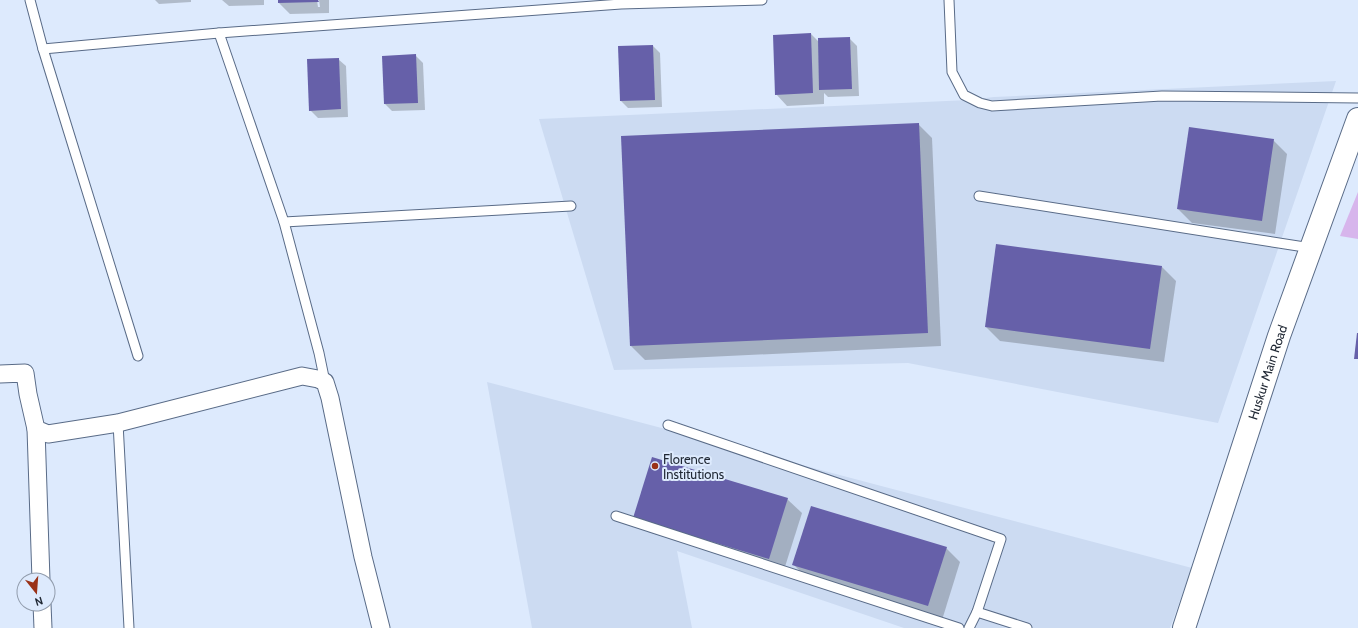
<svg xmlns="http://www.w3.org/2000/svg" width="1358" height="628" font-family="Cabin,sans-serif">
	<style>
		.built { fill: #ccdbf2 }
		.green { fill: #d7b5ec }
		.shadow { fill: #0003 }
		.building { fill: #6660a9 }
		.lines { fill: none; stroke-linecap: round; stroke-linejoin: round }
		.lane-casing { stroke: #596b87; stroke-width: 11 }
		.street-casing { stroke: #596b87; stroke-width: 19 }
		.secondary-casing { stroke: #596b87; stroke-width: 24 }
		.lane { stroke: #fff; stroke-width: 9 }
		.street { stroke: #fff; stroke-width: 17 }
		.secondary { stroke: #fff; stroke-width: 22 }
		.poi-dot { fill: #9a3218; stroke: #ddeafd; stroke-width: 1.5 }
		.labels { text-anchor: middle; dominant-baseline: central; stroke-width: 4; stroke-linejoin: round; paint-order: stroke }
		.street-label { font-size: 13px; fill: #1f2733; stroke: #ddeafd }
		.poi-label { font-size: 13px; fill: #1f2733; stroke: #ddeafd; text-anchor: start }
	</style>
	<rect width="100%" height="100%" fill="#ddeafd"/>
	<!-- built -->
	<g class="built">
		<path d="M1336,81L1218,423L908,363L614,370L539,119L969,100L994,97Z"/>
		<path d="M487,382L1192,568L1170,628H904L677,551L692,628H532Z"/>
	</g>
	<!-- green -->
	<path class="green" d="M1358,192V239L1340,236Z"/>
	<!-- shadow -->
	<g class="shadow">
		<path d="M155,0H191V2L159,4Z"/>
		<path d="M222,0H264V5L229,6Z"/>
		<path d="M279,0H317L318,7H320L319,0H329V13L290,14L279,3Z"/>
		<path d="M811,34L819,42L849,38L857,46L859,96L828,97L824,93V104L787,106L776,94Z"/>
		<path d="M653,46L660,53L662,107L628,108L621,101Z"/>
		<path d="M415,55L423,63L425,110L392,111L385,104Z"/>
		<path d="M338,59L346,66L348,117L318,118L310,110Z"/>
		<path d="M918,124L932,138L941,346L645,360L631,346Z"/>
		<path d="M1273,140L1287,154L1275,234L1192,223L1178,209Z"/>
		<path d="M1162,267L1176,281L1164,362L1000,341L986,327Z"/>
		<path d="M787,499L802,513L783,573L648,532L634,518Z"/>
		<path d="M946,548L960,562L942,620L807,578L793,564Z"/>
	</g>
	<!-- building -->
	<g class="building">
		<path d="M278,0H318L319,2L278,3Z"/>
		<path d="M811,33L813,93L775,95L773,35Z"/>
		<path d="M850,37L852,89L819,90L818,38Z"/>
		<path d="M653,45L655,100L620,101L618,46Z"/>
		<path d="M416,54L418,103L384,104L382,56Z"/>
		<path d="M339,58L341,109L309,111L307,59Z"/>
		<path d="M919,123L928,333L630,346L621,136Z"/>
		<path d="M1189,127L1274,139L1262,221L1177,209Z"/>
		<path d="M996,244L1162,266L1150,349L985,327Z"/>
		<path d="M1357,333H1358V359H1354Z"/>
		<path d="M652,457L788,498L769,559L633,518Z"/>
		<path d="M811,506L947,547L928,606L792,565Z"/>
	</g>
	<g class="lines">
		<!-- lane casing -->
		<g class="lane-casing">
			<g id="lane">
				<path d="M30,0L43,49L138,356"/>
				<path d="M949,0L952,72L964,95L980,103L992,106L1162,96L1358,98"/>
				<path d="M219,33L284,222L319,353L325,382"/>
				<path d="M43,49L219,33L621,4L762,0"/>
				<path d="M979,196L1311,248"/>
				<path d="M284,222L571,206"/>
				<path d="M118,423L129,628"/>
				<path d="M668,425L1001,539L977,612"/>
				<path d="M616,516L959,628"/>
				<path d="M969,628L977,612L1027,628"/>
			</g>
		</g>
		<!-- street casing -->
		<g class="street-casing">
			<g id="street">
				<path d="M0,374L25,373L28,394L36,429L48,434L118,423L302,376L318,379L325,382L330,398L363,557L381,628"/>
				<path d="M36,429L41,580"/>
				<path d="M42,604L43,628"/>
			</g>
		</g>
		<!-- secondary casing -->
		<g class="secondary-casing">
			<g id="secondary">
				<path id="s1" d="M1184,628L1279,336L1358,119"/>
			</g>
		</g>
		<!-- lane -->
		<use href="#lane" class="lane"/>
		<!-- street -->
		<use href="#street" class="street"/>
		<!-- secondary -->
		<use href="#secondary" class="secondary"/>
	</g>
	<!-- markers -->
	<circle class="poi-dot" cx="655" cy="466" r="4"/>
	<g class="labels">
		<!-- street labels -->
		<g class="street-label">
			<text stroke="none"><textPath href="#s1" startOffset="269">Huskur Main Road</textPath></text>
		</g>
		<!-- poi labels -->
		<g class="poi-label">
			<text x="663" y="459">Florence<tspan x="663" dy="15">Institutions</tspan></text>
		</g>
	</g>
	<!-- north arrow -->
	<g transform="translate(36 592) rotate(163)"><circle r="19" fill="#ddeafd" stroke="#919cac"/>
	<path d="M0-3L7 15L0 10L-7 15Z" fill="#9a3218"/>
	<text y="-6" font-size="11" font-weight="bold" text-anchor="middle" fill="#1f2733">N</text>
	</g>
</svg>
